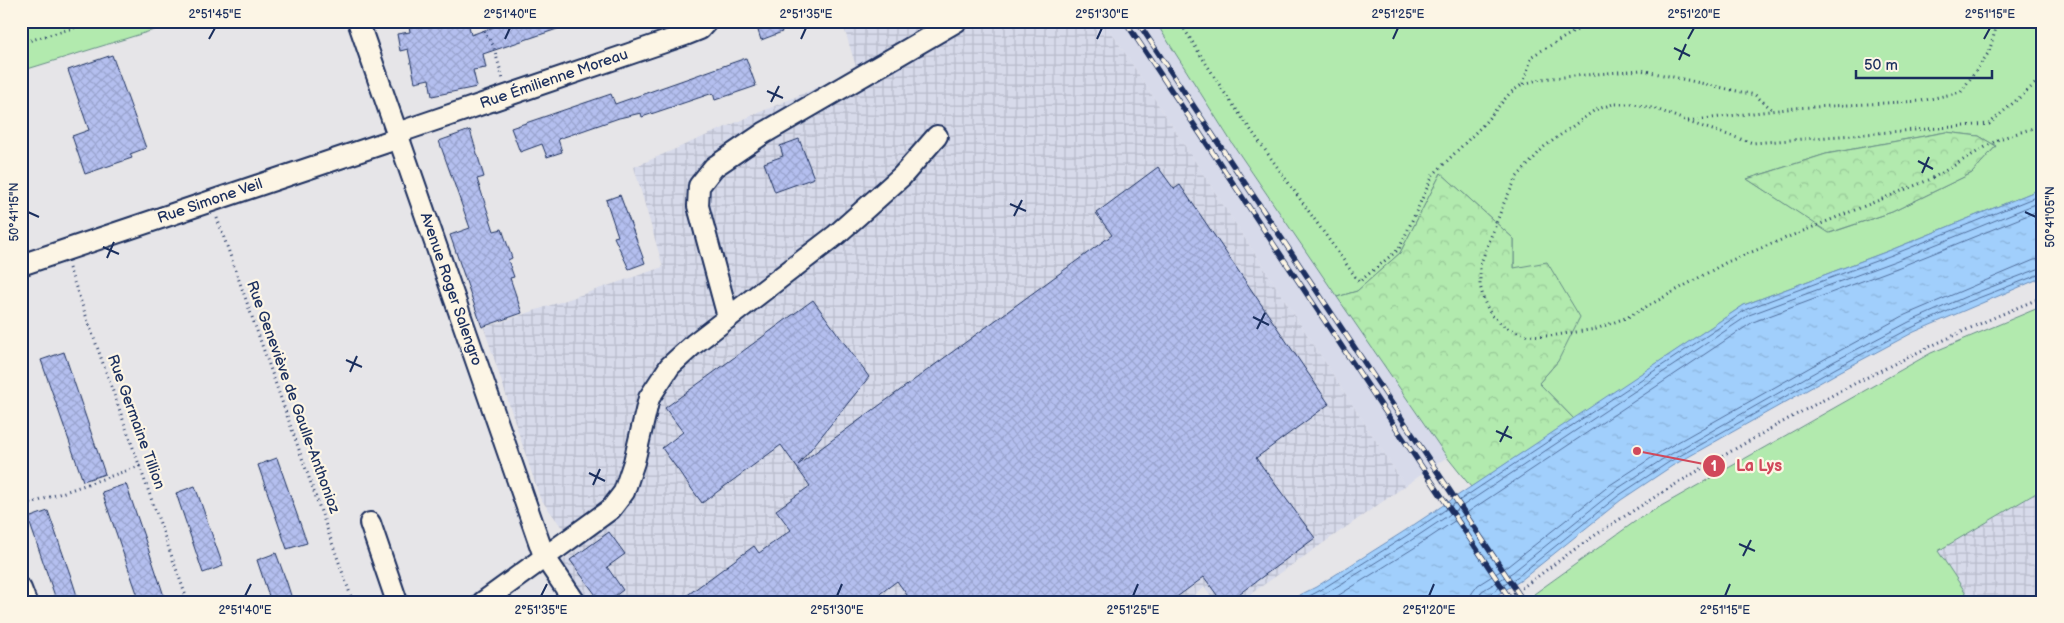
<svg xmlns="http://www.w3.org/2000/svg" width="2064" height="623" font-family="'Balsamiq Sans',sans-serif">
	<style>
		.built { fill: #d7daea }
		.industrial { fill: url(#industrial-grid) }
		.grass { fill: #b2eaae; stroke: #668c86; fill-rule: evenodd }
		.forest { fill: url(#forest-crowns); stroke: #668c86 }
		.water { fill: url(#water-ripples); stroke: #6b8fbd }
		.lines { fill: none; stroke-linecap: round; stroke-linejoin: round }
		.shore { stroke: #516f9d; stroke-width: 1 }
		.building { fill: url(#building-cross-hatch); stroke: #1b2f5e }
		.minor-casing { stroke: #1b2f5e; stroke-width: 24 }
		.path { stroke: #1b2f5e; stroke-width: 3; stroke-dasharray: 1 4; stroke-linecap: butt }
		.minor { stroke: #fcf5e5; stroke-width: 20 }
		.rail-casing { stroke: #1b2f5e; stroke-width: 5.5 }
		.rail { stroke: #fcf5e5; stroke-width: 4; stroke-dasharray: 11; stroke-linecap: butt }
		.ticks { fill: none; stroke: #1b2f5e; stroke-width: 2 }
		.labels { text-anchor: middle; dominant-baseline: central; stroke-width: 4.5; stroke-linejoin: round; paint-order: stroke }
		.street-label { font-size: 15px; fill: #1b2f5e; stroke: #fcf5e5 }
		.leader { fill: none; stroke: #d1495b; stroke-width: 2 }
		.callout-dot { fill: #d1495b; stroke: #fcf5e5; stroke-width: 2 }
		.mark-label { font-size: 15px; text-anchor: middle; font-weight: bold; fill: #fff }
		.callout-label { font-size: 16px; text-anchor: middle; font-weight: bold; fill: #d1495b; stroke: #fcf5e5; stroke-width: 4.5; stroke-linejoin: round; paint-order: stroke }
		.neatline { fill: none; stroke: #1b2f5e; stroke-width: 2 }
		.ticks-label { font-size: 12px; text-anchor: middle; fill: #1b2f5e }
	</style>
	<defs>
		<pattern id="industrial-grid" width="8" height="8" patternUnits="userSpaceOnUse" patternTransform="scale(1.25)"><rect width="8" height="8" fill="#d7daea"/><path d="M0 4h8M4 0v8" fill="none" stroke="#b8bbcb"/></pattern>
		<pattern id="forest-crowns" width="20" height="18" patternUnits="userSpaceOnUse" patternTransform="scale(1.25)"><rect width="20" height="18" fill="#b2eaae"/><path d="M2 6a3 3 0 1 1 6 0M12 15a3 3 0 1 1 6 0" fill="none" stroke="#98c998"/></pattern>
		<pattern id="water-ripples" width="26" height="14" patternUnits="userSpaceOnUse" patternTransform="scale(1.25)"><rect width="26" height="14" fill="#a1cffc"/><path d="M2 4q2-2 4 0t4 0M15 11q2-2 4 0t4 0" fill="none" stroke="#8ab2da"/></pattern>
		<pattern id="building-cross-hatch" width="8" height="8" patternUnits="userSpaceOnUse" patternTransform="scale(1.25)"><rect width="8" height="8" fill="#b4bfef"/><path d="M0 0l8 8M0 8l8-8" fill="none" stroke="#9aa4cf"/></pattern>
	</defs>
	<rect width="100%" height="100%" fill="#e6e5e8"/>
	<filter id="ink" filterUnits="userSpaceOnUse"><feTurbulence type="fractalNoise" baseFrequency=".02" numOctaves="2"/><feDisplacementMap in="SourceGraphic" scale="10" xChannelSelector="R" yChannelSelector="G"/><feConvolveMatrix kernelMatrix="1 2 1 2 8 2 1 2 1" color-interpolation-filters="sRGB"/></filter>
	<g filter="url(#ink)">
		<!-- built -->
		<path class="built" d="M1104,21H1155L1232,143L1447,457L1405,486Z"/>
		<!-- industrial -->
		<g class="industrial">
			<path d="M842,21H1104L1405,486L1239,602H1214L1205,587L1185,602H589L561,562L578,549L540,498L484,328L663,267L634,167L857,70Z"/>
			<path d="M2043,489V602H1972L1938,551Z"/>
		</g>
		<!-- grass -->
		<g class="grass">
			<path d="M41,21H183L21,71V27Z"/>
			<path d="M1155,21H2043V188L1891,250L1744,305L1574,419L1539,383L1558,361L1514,268V239L1441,173L1400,253L1357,291L1337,297L1232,143ZM1946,132L1979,136L1996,146L1972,173L1892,212L1830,233L1747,179L1826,154Z"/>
			<path d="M2043,306V489L1938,551L1972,602H1539L1534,594L1640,518L1931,353Z"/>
		</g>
		<!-- forest -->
		<g class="forest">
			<path d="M1946,132L1979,136L1996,146L1972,173L1892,212L1829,233L1747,179L1826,154Z"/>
			<path d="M1441,173L1514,239V268L1547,262L1580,317L1558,361L1539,383L1574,419L1471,487L1447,457L1337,297L1357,291L1400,253Z"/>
		</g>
		<!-- water -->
		<path class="water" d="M2043,188V277L1914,332L1839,372L1672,466L1621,500L1520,581L1485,602H1286L1316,587L1403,532L1744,305L1891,250Z"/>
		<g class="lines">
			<!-- shore -->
			<g class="shore">
				<path d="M1298,602L1319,591L1406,536L1747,309L1892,255L2043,194"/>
				<path d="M1312,602L1410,541L1749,315L1895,261L2043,201"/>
				<path d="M1328,602L1414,548L1753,322L1897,268L2043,209"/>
				<path d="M1470,602L1472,593L1478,585L1508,566L1610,485L1662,451L1830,356L1905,315L2034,260L2043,259"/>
				<path d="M1478,602L1479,596L1482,591L1513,572L1614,491L1666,457L1833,362L1909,322L1965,297L2043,267"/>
				<path d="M1484,602L1486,596L1517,577L1618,496L1669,462L1836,368L1911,328L1968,302L2043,273"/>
			</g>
		</g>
		<!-- building -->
		<g class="building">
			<path d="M408,21H468L471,35L510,21H571L572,24L483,54L486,68L473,70L477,87L432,96L429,79L415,82L408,49L400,51L397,34L410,32Z"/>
			<path d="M755,21H778L782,32L761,40Z"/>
			<path d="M112,55L146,148L130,154L132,158L85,174L72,136L89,130L68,70Z"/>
			<path d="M746,58L756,86L715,100L713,93L642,117L641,113L619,118L573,134L558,139L562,152L547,157L542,144L520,152L511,128L611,94L615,104Z"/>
			<path d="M470,130L484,177L477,179L494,231L502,229L512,258L508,260L514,277L510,278L522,313L482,327L450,235L470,228L439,141Z"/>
			<path d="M799,139L814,178L775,192L764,163L783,156L780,146Z"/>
			<path d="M1158,167L1174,189L1180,185L1329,404L1256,458L1315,538L1228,602H1222L1204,577L1170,602H912L897,581L869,602H678L754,546L759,553L791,530L776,510L810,486L781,445L702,503L662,448L683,432L665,408L813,300L869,377L798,465L1112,235L1096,213Z"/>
			<path d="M620,195L645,263L629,269L614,237L618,236L606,200Z"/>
			<path d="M64,352L105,474L83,481L41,360Z"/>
			<path d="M277,458L307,543L287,549L258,465Z"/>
			<path d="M126,484L152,560L166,602H140L102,492Z"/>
			<path d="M195,486L223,566L203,573L176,493Z"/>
			<path d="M48,511L71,577L79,602H57L28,518Z"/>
			<path d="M609,532L625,554L607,567L623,590L607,602H601L570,560Z"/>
			<path d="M276,553L287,583L293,602H271L257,560Z"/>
		</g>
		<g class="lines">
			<!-- minor casing -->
			<g class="minor-casing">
				<g id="minor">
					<path d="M358,21L544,556L575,602"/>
					<path d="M397,133L685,35L700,29L707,21"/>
					<path d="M21,265L399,138"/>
					<path d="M728,317L698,206L699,186L714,167L764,133L957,21"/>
					<path d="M370,523L397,602"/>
					<path d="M21,589L26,602"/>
					<path d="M483,602L611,509L624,492L634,462L649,398L670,366L694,344L836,235L902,176L937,136"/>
				</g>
			</g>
			<!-- path -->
			<g class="path">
				<path d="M483,21L486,35L493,45L503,79"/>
				<path d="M1179,21L1226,95L1359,282L1399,249L1433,175L1482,126L1510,93L1523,84L1541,79L1641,70L1755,95L1773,110"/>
				<path d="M1998,21L1989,52L1961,92L1921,101L1795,108L1687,121L1656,109L1634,104H1613L1595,110L1544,147L1517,177L1504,203L1480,265V285L1484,301L1491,315L1505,327L1525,335L1550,336L1596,329L1628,317L1727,262L1931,179L1999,139L2043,125"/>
				<path d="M21,43L98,21"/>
				<path d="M1523,84L1532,56L1593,21"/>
				<path d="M1688,122L1753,143L1989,124L2043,77"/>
				<path d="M217,218L353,602"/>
				<path d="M69,268L188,602"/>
				<path d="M21,507L140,466"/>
				<path d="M1501,602C1535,580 1566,554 1600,532C1740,441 1888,360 2043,297"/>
			</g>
			<!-- minor -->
			<use href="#minor" class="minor"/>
			<!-- rail casing -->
			<g class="rail-casing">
				<g id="rail">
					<path d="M1125,21L1512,602"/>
					<path d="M1137,21L1524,602"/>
				</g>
			</g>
			<!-- rail -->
			<use href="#rail" class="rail"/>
		</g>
	</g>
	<!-- ticks -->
	<path class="ticks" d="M209,39L215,28M505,39L510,28M801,39L806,28M1097,39L1102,28M1393,39L1398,28M1688,39L1694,28M1984,39L1990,28M1674,48L1690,56M1679,60L1686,44M767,91L783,98M771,102L779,86M1918,161L1933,169M1922,173L1929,157M1010,204L1026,211M28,212L39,217M2025,212L2036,217M1014,216L1022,200M103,247L119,254M107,258L114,242M1253,317L1269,325M1257,329L1265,313M346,360L362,367M350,372L357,356M1496,431L1512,438M1500,442L1508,426M589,473L605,481M593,485L600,469M1739,544L1755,551M1743,556L1751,540M245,596L251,584M541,596L547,584M837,596L842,584M1133,596L1138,584M1429,596L1434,584M1725,596L1730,584"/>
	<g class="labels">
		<!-- street labels -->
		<g class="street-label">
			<text transform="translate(554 79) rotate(-19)">Rue Émilienne Moreau</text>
			<text transform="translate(210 201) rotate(-19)">Rue Simone Veil</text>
			<text transform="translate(451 289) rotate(71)">Avenue Roger Salengro</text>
			<text transform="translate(293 397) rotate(70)">Rue Geneviève de Gaulle-Anthonioz</text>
			<text transform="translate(136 422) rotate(70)">Rue Germaine Tillion</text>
		</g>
	</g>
	<!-- callouts -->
	<path class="leader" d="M1637 451L1714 466"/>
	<g class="callout-dot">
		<circle cx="1637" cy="451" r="5"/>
		<circle cx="1714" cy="466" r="12"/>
	</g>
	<g class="mark-label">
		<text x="1714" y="471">1</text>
	</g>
	<g class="callout-label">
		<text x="1759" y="471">La Lys</text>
	</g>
	<!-- margin -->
	<rect width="2064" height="623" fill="none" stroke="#fcf5e5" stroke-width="55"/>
	<!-- scale -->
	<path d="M1856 70v8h136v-8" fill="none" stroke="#1b2f5e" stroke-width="2.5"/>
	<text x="1864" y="70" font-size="15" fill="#1b2f5e" stroke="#fcf5e5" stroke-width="4" paint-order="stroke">50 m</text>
	<rect x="28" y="28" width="2008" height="568" class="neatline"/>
	<g class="ticks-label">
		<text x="215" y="18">2°51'45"E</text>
		<text x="510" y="18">2°51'40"E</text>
		<text x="806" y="18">2°51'35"E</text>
		<text x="1102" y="18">2°51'30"E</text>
		<text x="1398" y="18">2°51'25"E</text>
		<text x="1694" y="18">2°51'20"E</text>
		<text x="1990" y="18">2°51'15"E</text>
		<text transform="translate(14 212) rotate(-90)" y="4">50°41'15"N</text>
		<text transform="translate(2050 217) rotate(-90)" y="4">50°41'05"N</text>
		<text x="245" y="614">2°51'40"E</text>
		<text x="541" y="614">2°51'35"E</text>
		<text x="837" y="614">2°51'30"E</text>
		<text x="1133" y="614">2°51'25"E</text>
		<text x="1429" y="614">2°51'20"E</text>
		<text x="1725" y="614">2°51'15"E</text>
	</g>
</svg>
